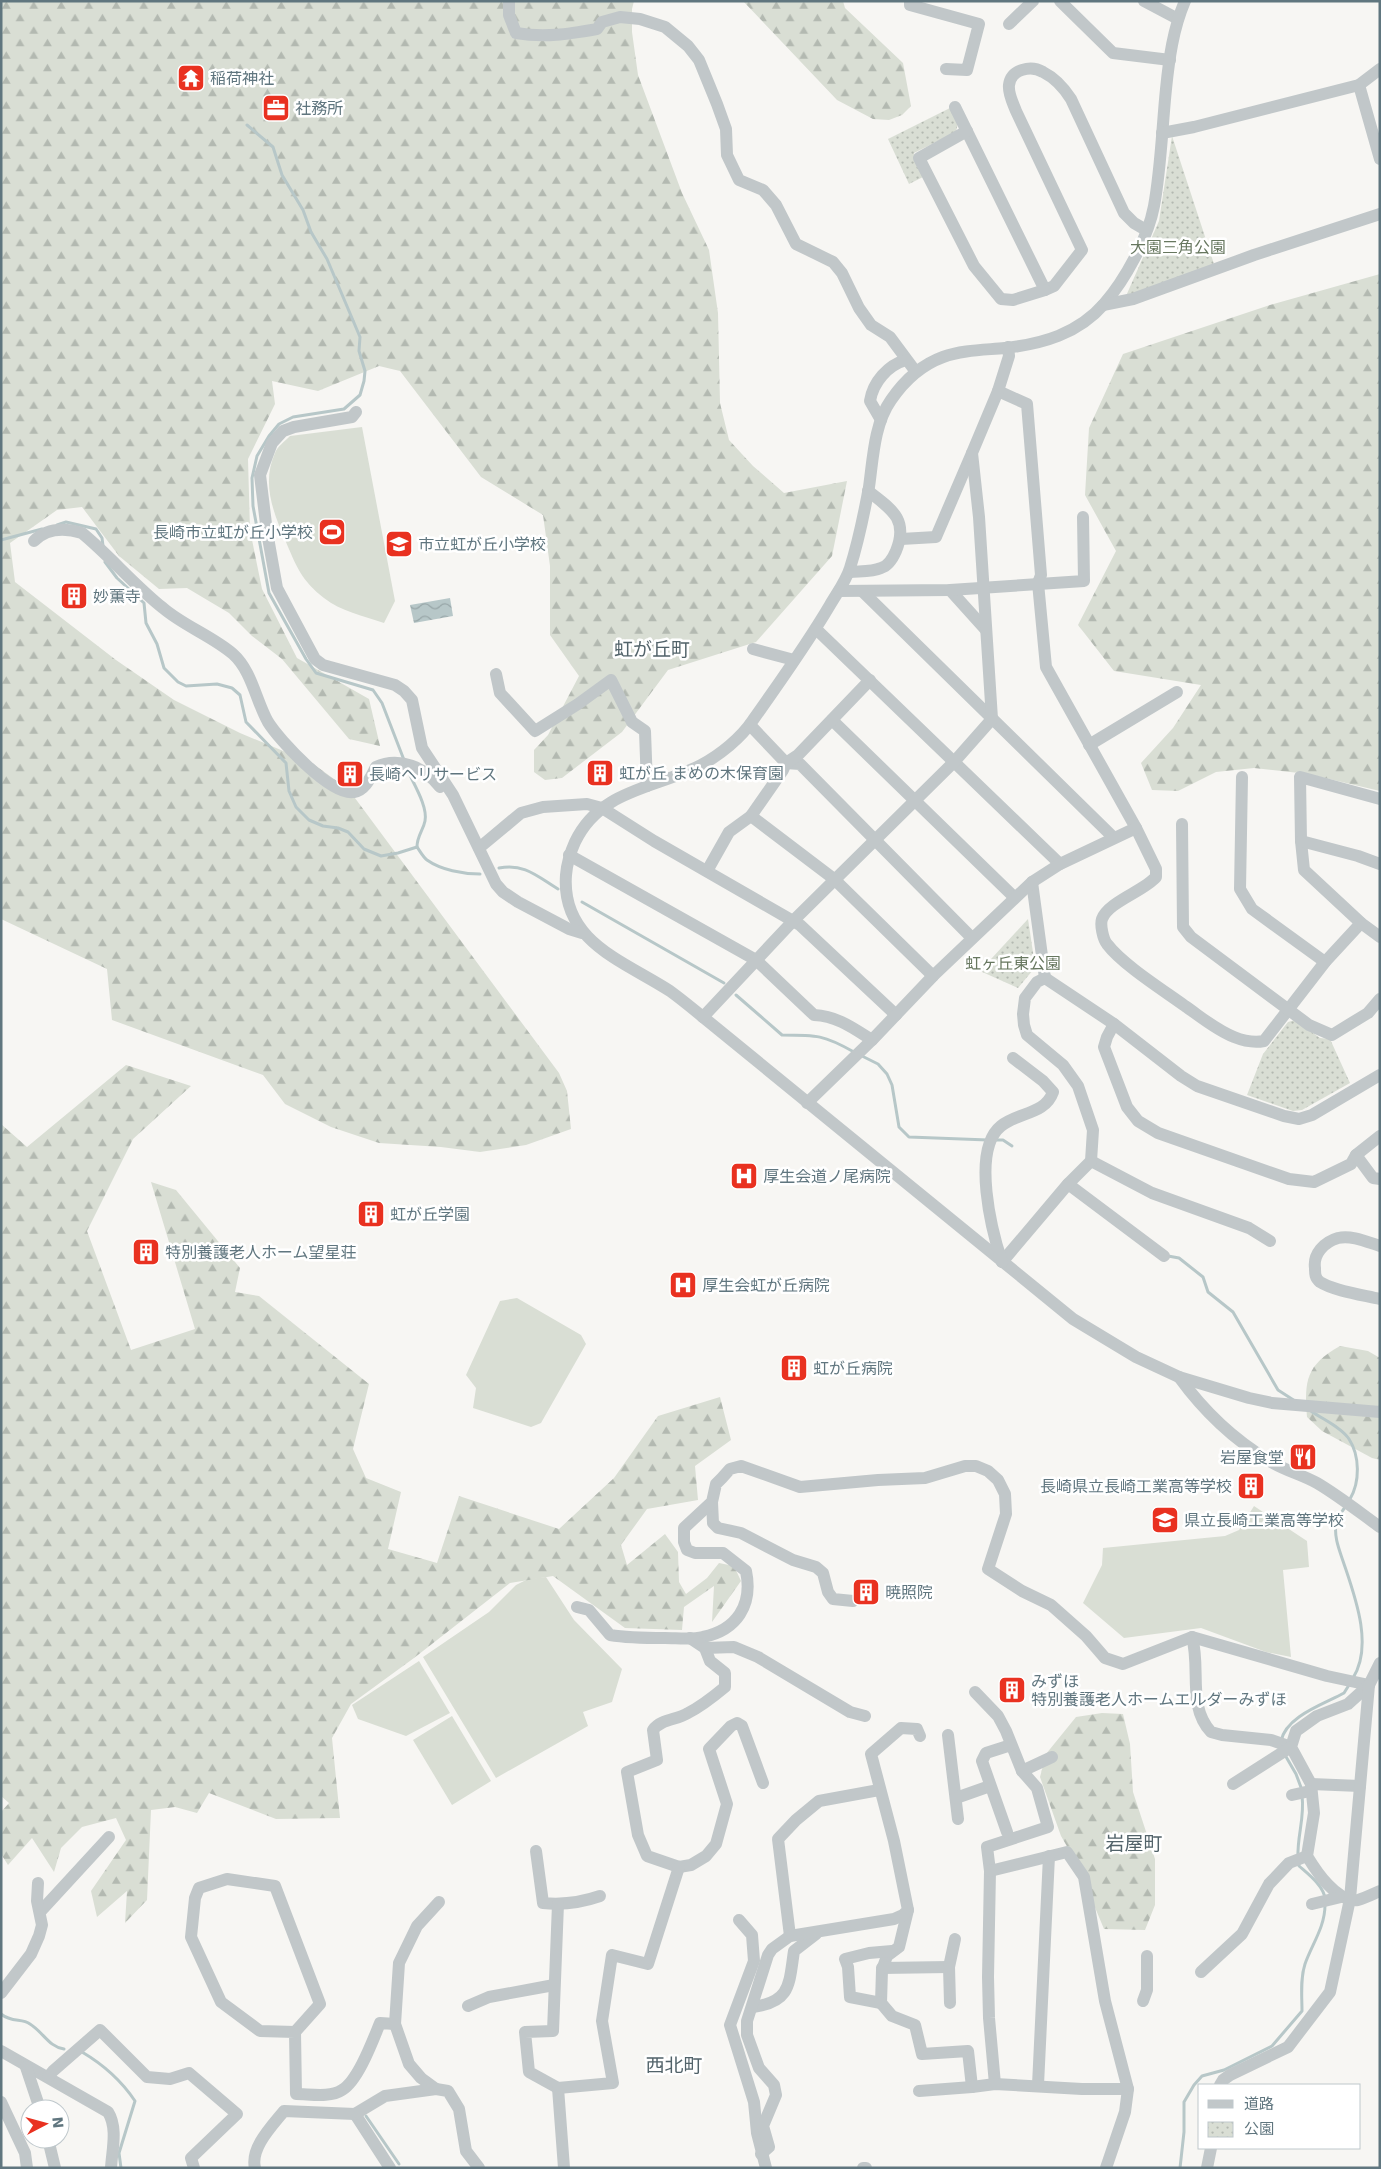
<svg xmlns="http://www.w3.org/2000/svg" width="1381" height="2169" font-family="'DejaVu Sans','Noto Sans JP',sans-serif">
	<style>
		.grass { fill: #d9ded4 }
		.forest { fill: url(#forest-firs) }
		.park { fill: url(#park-dots) }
		.water { fill: url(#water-waves) }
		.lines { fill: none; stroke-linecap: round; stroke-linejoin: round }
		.stream { stroke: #b7c7c8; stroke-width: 3 }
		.minor { stroke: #c1c7c9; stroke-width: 12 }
		.labels { text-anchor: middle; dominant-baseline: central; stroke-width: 5; stroke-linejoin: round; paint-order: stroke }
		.poi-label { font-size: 16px; fill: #60767f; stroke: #fff; text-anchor: start }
		.park-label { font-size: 16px; fill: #67775f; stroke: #fff }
		.quarter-label { font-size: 19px; fill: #52636a; stroke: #fff }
	</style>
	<defs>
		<pattern id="forest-firs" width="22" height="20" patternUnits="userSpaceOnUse" patternTransform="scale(1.25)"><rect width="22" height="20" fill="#d9ded4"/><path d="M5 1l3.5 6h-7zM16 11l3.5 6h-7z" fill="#b3b9b1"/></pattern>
		<pattern id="park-dots" width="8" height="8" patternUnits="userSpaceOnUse" patternTransform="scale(1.25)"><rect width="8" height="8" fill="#d9ded4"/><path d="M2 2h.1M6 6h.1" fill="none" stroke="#b3b9b1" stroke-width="1.8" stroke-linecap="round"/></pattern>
		<pattern id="water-waves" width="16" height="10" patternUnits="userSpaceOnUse" patternTransform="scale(1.25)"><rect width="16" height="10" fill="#b7c7c8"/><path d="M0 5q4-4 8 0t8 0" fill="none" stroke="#98a6a8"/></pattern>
	</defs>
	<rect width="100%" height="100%" fill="#f7f6f3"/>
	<!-- grass -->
	<g class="grass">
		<path d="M362,427L395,601L384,623C364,616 340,611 324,598C302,581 296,566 286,542C274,514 261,484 275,453C277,447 285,441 290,436Z"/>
		<path d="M517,1298L581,1335L586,1344L541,1423L531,1427L473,1408L476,1388L466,1375L500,1301Z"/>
		<path d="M1254,1506L1307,1541L1309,1567L1283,1570L1291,1657L1266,1652L1201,1628L1124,1638L1083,1603L1102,1565L1103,1548L1225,1536L1239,1530Z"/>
		<path d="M546,1577L574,1620L622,1669L612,1702L583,1712L588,1726L496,1778L423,1657L489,1612L516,1585L528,1579Z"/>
		<path d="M419,1661L450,1713L406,1736L358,1719L352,1705Z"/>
		<path d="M452,1716L491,1781L452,1805L413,1740Z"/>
	</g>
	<!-- forest -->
	<g class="forest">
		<path d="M1,1H634L632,9V32L638,75L682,193L709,250L718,313L720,403L729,440L753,466L784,493L847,481L832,556L756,642L668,670L622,732L562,778L545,780L534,772V750L548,735L579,676L550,635V566L543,515L481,477L400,371L379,366L318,391L272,381L275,404L248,459L250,530L262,589L297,658L369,699L380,746L349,739L282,659L252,636L229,613L187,588L159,589L119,556L82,507L57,510L10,543L15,582L116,660L174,700L240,733L312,763L349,790L559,1073L567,1091L571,1129L526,1145L480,1152L441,1147L379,1143L331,1127L285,1104L263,1075L112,1020L107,969L1,919Z"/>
		<path d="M743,1H843L845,8L903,63L911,106L902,115L889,120L873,119L837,100Z"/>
		<path d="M1380,274V791L1308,774L1254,768L1216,772L1178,791L1152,790L1141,763L1173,728L1201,685L1114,671L1078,625L1116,551L1085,495L1089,428L1123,354L1270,305Z"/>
		<path d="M126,1065L191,1086L133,1139L87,1231L131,1350L195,1329L151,1182L176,1190L240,1268L235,1292L259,1296L369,1384L353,1449L366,1478L401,1492L388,1549L437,1563L459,1496L559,1529L614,1478L658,1416L720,1397L731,1440L695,1466L698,1500L647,1509L621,1545L627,1565L665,1534L678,1552L679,1582L686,1594L707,1578L719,1563L734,1566L741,1581L712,1622L714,1586L684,1607L682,1630L625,1628L553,1576L510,1583L414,1658L351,1704L332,1738L340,1818L276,1819L209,1793L197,1813L175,1807L151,1810L147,1900L125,1923L127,1891L97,1917L91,1891L126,1840L116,1818L82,1827L61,1848L54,1872L32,1838L8,1865L1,1854V1812L9,1803L1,1796V1124L27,1147Z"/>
		<path d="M1340,1346L1368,1351L1380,1358V1460L1372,1458L1322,1431L1307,1417C1304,1381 1306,1365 1340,1346Z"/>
		<path d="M1102,1713L1123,1714L1130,1744L1133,1792L1155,1859V1905L1145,1930L1104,1929L1076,1862L1061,1836L1040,1777L1046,1754L1076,1717Z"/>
	</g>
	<!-- park -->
	<g class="park">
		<path d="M950,108L958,123L956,132L914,153L923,177L909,184L888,139Z"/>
		<path d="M1172,136L1214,264L1126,296L1159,221Z"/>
		<path d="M1028,919L1034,959L1033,970L1018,988L980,971Z"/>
		<path d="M1295,1020L1320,1038L1330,1039L1350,1083L1302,1110L1293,1111L1247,1095L1263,1054L1288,1022Z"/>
	</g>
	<!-- water -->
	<path class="water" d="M450,598L453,616L414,623L410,605Z"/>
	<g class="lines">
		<!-- stream -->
		<g class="stream">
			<path d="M247,125L273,147L282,175L303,210L311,232L327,259L360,337L359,351L365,371L364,381L360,395L344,409L293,417L279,424L269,436L257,456L252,478L253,506L269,593L306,659L316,673L373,690L382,703L404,760"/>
			<path d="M57,525L66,522L96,529L102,538L103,546"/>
			<path d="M1,540L42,529"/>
			<path d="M105,562L117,578L144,603L146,623L157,644L164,668L178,682L186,686L217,684L232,688L240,695L246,722L286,763L289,791L296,807L309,820L323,826L338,828L348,832L364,849L381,856L398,853L417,847C420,851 423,857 427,860C441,870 463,874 480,874"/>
			<path d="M407,769C413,783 428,806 425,821C423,831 417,836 417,847"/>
			<path d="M499,868C524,863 537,876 558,889"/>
			<path d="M582,902L724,983"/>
			<path d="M736,995L782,1035C817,1035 824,1035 854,1052"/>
			<path d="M860,1055L878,1064L887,1074L892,1085L899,1127L909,1137L988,1140"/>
			<path d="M994,1140H1003L1012,1146"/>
			<path d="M1168,1256L1179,1258L1203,1277L1208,1292L1233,1312L1278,1390L1295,1401"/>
			<path d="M1311,1411C1322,1419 1341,1427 1349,1439C1360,1456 1360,1482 1350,1499"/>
			<path d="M1345,1507C1342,1512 1337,1518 1336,1524C1334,1537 1339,1549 1343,1561C1354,1594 1374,1645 1353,1678"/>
			<path d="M1281,1741C1286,1716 1324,1704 1344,1693L1349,1685"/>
			<path d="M1285,1755L1296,1774L1302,1790"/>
			<path d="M1298,1857C1297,1836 1305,1817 1302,1796"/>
			<path d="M1299,1863V1866C1308,1874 1324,1886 1325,1899"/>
			<path d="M1,2014C12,2023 22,2018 30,2024C43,2032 49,2047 64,2049"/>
			<path d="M82,2052C104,2065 121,2080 135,2101L119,2153L121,2168"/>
			<path d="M366,2116L399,2164"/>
			<path d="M1180,2168L1184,2132V2102L1194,2085L1202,2076L1224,2070L1272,2046L1302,2011C1302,1996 1300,1979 1305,1964C1312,1944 1325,1927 1325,1905"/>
		</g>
		<!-- minor -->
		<g class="minor">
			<path d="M509,1V15L516,33C545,38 568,34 597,29L602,22L620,17L640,19L665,27L688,46L699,60L717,104L726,129L727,155L739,180L763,190L776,205L796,244L833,262L842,273L859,308L871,325L890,337L916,372"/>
			<path d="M910,1V5L979,24L967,70L946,69"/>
			<path d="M1060,1L1113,53L1170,60"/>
			<path d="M1144,1L1178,19"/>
			<path d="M1185,1C1173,29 1169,59 1166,89C1162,128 1161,168 1154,206C1148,238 1125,280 1104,304C1078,334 1042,344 1005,348C984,350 962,350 943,357C921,365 904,381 891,400C874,424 873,459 869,487C864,514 858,543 850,568C846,581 837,593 830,605C807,644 780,682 753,720C741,738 720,755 701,765C655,789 600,789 575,842C570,853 567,863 566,875C561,942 624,961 670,991C681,999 692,1008 703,1017L1073,1319L1136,1357L1179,1377L1249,1398L1272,1403L1380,1412"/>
			<path d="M1009,24L1033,1"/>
			<path d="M1359,85L1380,159"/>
			<path d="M955,107L1045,290L1054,286L1082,250L1016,111C1013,103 1008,94 1009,85C1011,69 1031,65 1043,72C1055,78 1064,88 1071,99L1124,213L1134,223L1146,230"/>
			<path d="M967,131L919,158L974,266L1001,299L1013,300L1045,290"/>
			<path d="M1162,133L1194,127L1359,85L1380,69"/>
			<path d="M1103,305L1133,299L1254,255L1380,214"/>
			<path d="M998,391L1027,404L1041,575L1038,583L1046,667L1136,828L1156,869V877C1144,891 1108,902 1102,919C1100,925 1103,939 1107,944C1123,965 1163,990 1185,1006C1201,1017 1216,1030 1234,1037C1244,1041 1254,1043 1264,1041L1325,962L1361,923"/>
			<path d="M356,412L352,417L294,427L283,431L272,443L260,475L267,532L277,588L315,659L323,665L395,685L404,691L412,700L422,748L453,795L496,884L503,892L518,902L569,929L582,933"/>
			<path d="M881,420L870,401C873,382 888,365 906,360"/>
			<path d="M901,539L936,537L972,453"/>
			<path d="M34,541C47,528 65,528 82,533C110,556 134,585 163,608C184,626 212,636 233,654C252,671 256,701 268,722C279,740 332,797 354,792C366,790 371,776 376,767C399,756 426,768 440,787"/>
			<path d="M850,572C859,571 872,572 881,568C888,566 893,558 896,551C909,519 891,509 868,491"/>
			<path d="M950,590L986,630"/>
			<path d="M839,591L950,590L1084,581L1083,517"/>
			<path d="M862,591L1113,837"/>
			<path d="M816,629L1060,864"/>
			<path d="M753,649L794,660"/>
			<path d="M496,674L500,693L535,731L578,704L611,680L632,722L645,731L647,786"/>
			<path d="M832,720L1014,897"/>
			<path d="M750,725L786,763L800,764L972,938"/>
			<path d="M1089,745L1177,692"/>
			<path d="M1242,777L1240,889L1252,909L1325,962"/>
			<path d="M1380,799L1300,777L1301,841L1304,870L1361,923L1380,937"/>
			<path d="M751,816L834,879L933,976"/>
			<path d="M1182,824L1183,927L1191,937L1309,1025L1332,1035L1368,1013L1380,999"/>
			<path d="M1301,841L1358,856L1380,864"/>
			<path d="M479,848L521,813L543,807L587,804L602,808L654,841L800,925L896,1015"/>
			<path d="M569,855L756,960L814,1015C837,1016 853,1028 872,1040"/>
			<path d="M707,871L729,832L751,816L783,770L786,763L798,755L870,680"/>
			<path d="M1032,882L1045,978"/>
			<path d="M703,1017L793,921L954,762L992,719L979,517L972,453L998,391L1009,356L1008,347"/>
			<path d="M1114,1024L1107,1037L1104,1047L1127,1107L1138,1121L1158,1133L1289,1179L1314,1182L1351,1164L1356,1155L1380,1136"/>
			<path d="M807,1103L872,1040L933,976L1032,882L1060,864L1136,828"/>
			<path d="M1356,1155L1373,1178L1380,1179"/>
			<path d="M1091,1161L1152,1193L1249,1228L1270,1241"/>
			<path d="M1068,1184L1164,1256"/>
			<path d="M1380,1246C1367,1242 1352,1235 1338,1238C1324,1242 1313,1254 1315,1268C1315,1274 1315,1278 1320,1282C1334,1291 1363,1295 1380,1299"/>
			<path d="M1002,1262L1068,1184L1091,1161L1093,1130L1078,1086L1063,1065L1027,1035L1024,1025L1023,1014L1025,998L1037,982L1045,978L1114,1024L1181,1076L1197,1086L1284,1116L1299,1119L1312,1115L1380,1075"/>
			<path d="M1002,1262C992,1232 971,1150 1001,1126C1018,1112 1045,1115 1053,1092L1043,1081L1013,1058"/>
			<path d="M1179,1377C1203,1410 1233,1439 1268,1460C1283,1470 1301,1474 1317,1483C1339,1496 1359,1512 1380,1527"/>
			<path d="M712,1502L713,1523L718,1528L741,1533L793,1560L816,1567L823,1573L828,1592L833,1599L853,1601"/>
			<path d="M577,1607L589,1610L610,1635C628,1638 646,1638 665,1638C677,1638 692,1640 703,1637C737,1630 753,1605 746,1571L723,1553H695L687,1550L684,1542V1528L712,1502L716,1484L722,1478L730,1469L741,1466L800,1487L878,1480L925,1478L965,1466H976L988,1471L998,1480L1005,1494L1006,1514L988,1569L1022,1591L1051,1605L1086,1636L1105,1658L1123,1664L1192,1637L1327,1676L1369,1685"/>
			<path d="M1192,1637C1201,1669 1187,1706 1211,1732L1222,1735L1271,1740L1291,1747"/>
			<path d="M690,1638L705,1648L710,1661L725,1673V1687C713,1697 702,1706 688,1713C677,1720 661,1719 653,1730L657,1760L627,1772L638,1835L647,1856L679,1867L691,1865L706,1856L716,1844L727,1804L709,1749L731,1726L737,1723L742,1726L763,1783"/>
			<path d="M705,1648L734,1647L758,1657L850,1712L865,1716"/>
			<path d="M1380,1663L1369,1685L1348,1704L1317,1716L1296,1731L1291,1747L1311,1784L1314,1813L1307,1856C1316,1871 1337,1903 1358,1900C1365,1898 1373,1894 1380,1891"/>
			<path d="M975,1692L998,1716L1006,1731L1022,1771L1037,1788L1048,1827L987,1847L990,1871L988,1977L989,2018L995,2084"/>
			<path d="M948,1735L958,1819"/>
			<path d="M1022,1771L1052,1757"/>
			<path d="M1233,1784L1291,1747"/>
			<path d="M1311,1784L1360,1786"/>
			<path d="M1292,1795L1310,1791"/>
			<path d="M956,1798L990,1786"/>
			<path d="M1007,1832L982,1761L986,1753L1011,1745"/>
			<path d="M536,1851L543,1903C563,1905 580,1903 600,1896"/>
			<path d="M990,1871L1067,1852L1084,1877L1105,2001L1128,2089L1125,2112L1106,2168"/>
			<path d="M1312,1904L1341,1897"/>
			<path d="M908,1910L899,1947L887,1956L882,1970L881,2003L892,2016L915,2025L922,2054L968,2051L972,2087L919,2091"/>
			<path d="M40,1912L109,1837"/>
			<path d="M739,1920L752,1935L754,1961L730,2025L754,2102L757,2133L766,2168"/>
			<path d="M790,1936L778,1839L796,1820L819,1801L879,1790"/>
			<path d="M882,1968L949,1967"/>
			<path d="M1201,1972L1242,1934L1269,1884L1289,1863L1307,1856"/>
			<path d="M1,1993L31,1954L39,1936L42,1925L37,1901L38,1883"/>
			<path d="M1143,2001L1147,1990V1956"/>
			<path d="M881,2003L850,1997L848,1967L845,1959L869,1953L892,1951"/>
			<path d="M950,2003L949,1967L955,1939"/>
			<path d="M468,2006L489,1997L554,1985"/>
			<path d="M753,2007C791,2002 789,1984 794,1951L816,1934"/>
			<path d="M295,2032L320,2004L275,1886L227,1879L199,1888L195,1898L191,1937L221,2002L260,2031L295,2032L296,2094C310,2094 330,2098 342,2090C358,2081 373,2040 380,2023L395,2024"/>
			<path d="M1,2051L108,2112C118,2128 112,2150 111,2168"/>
			<path d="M26,2067L40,2109"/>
			<path d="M48,2077L53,2071L100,2030L147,2077L170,2079L189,2073L237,2114L191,2158L194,2168"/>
			<path d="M1038,2085L1049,1856"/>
			<path d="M1220,2085L1223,2080L1230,2075L1288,2047L1330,1992L1350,1899L1369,1685"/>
			<path d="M972,2087L995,2084L1082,2089H1128"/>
			<path d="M558,2088L529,2072L525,2032L553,2031L558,1904"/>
			<path d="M436,2089L421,2078L409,2064L395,2024L399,1963L417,1926L439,1902"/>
			<path d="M1,2102L25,2153L27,2168"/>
			<path d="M355,2114L390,2168"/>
			<path d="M48,2139L55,2168"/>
			<path d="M761,2154L769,2147L763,2126L776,2095L774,2085L759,2068L747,2035V2021L768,1955L772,1949L790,1936L894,1919L903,1915L908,1910L894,1841L871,1754L901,1728L917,1729L920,1736"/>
			<path d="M255,2168C250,2148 272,2126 284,2111L355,2114L385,2096L436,2089L448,2091L459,2109L466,2151L479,2168"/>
			<path d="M564,2168L558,2088L613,2083L602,2021L612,1955L648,1964L679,1867"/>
			<path d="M863,2168H866"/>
			<path d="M1207,2168L1211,2148"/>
		</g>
	</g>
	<!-- icons -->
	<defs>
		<g id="temple-square" transform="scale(1.4375)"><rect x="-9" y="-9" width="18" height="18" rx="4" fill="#e93120" stroke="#fff"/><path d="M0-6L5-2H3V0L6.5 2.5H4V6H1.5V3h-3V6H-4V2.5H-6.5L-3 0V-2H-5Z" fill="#fff"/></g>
		<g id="office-square" transform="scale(1.4375)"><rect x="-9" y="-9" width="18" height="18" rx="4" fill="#e93120" stroke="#fff"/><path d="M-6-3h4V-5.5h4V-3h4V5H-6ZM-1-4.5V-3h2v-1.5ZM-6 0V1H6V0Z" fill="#fff"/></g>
		<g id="stadium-square" transform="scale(1.4375)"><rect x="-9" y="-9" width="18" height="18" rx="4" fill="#e93120" stroke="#fff"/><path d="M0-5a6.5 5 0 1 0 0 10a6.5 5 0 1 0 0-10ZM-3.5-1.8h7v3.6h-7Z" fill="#fff"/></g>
		<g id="school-square" transform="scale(1.4375)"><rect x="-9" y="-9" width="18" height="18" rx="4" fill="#e93120" stroke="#fff"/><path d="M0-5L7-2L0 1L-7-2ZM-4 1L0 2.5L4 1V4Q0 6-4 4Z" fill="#fff"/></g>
		<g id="building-square" transform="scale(1.4375)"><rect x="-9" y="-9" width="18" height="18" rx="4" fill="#e93120" stroke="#fff"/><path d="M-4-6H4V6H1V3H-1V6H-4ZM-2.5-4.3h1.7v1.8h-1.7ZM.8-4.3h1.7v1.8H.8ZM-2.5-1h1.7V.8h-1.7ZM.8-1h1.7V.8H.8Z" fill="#fff"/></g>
		<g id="hospital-square" transform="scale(1.4375)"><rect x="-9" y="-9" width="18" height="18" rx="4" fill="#e93120" stroke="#fff"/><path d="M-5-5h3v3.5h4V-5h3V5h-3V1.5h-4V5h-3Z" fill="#fff"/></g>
		<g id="restaurant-square" transform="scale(1.4375)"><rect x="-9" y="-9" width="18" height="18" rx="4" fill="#e93120" stroke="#fff"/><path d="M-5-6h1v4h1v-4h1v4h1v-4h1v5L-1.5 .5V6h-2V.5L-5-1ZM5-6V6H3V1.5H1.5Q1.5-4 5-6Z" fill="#fff"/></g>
	</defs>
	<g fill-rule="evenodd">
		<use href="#temple-square" x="191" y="78"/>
		<use href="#office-square" x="276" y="108"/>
		<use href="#stadium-square" x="332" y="532"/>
		<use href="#school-square" x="399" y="544"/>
		<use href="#building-square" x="74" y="596"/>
		<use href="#building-square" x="600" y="773"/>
		<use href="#building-square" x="350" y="774"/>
		<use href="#hospital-square" x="744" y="1176"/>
		<use href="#building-square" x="371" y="1214"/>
		<use href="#building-square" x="146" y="1252"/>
		<use href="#hospital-square" x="683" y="1285"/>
		<use href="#building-square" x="794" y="1368"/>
		<use href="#restaurant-square" x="1303" y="1457"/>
		<use href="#building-square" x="1251" y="1486"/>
		<use href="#school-square" x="1165" y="1520"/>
		<use href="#building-square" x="866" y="1592"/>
		<use href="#building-square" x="1012" y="1690"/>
	</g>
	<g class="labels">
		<!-- poi labels -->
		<g class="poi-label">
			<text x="210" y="78">稲荷神社</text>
			<text x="295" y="108">社務所</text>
			<text x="313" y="532" text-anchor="end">長崎市立虹が丘小学校</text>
			<text x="418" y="544">市立虹が丘小学校</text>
			<text x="93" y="596">妙薫寺</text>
			<text x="619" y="773">虹が丘 まめの木保育園</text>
			<text x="369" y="774">長崎ヘリサービス</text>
			<text x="763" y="1176">厚生会道ノ尾病院</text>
			<text x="390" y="1214">虹が丘学園</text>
			<text x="165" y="1252">特別養護老人ホーム望星荘</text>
			<text x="702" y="1285">厚生会虹が丘病院</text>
			<text x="813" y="1368">虹が丘病院</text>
			<text x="1284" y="1457" text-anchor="end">岩屋食堂</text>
			<text x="1232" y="1486" text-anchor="end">長崎県立長崎工業高等学校</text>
			<text x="1184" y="1520">県立長崎工業高等学校</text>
			<text x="885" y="1592">暁照院</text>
			<text x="1031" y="1681">みずほ<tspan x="1031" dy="18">特別養護老人ホームエルダーみずほ</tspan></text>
		</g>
		<!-- park labels -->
		<g class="park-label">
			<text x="1178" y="247">大園三角公園</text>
			<text x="1013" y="963">虹ヶ丘東公園</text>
		</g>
		<!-- quarter labels -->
		<g class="quarter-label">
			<text x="652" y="649">虹が丘町</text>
			<text x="1134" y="1843">岩屋町</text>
			<text x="674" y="2065">西北町</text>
		</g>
	</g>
	<!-- border -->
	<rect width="1381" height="2169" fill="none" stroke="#60767f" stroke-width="5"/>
	<!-- legend -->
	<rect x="1198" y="2084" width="162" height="65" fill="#ffffff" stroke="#bfc8cc"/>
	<rect x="1208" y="2100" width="25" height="8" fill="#c1c7c9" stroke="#bfc8cc"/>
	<text x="1244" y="2109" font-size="15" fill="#60767f">道路</text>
	<rect x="1208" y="2122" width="25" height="15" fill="url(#park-dots)" stroke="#bfc8cc"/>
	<text x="1244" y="2134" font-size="15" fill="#60767f">公園</text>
	<!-- north arrow -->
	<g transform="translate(45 2124) rotate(84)"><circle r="24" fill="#ffffff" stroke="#bfc8cc"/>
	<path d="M0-4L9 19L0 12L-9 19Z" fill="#e93120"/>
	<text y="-8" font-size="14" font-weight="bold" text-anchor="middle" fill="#60767f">N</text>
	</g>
</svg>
